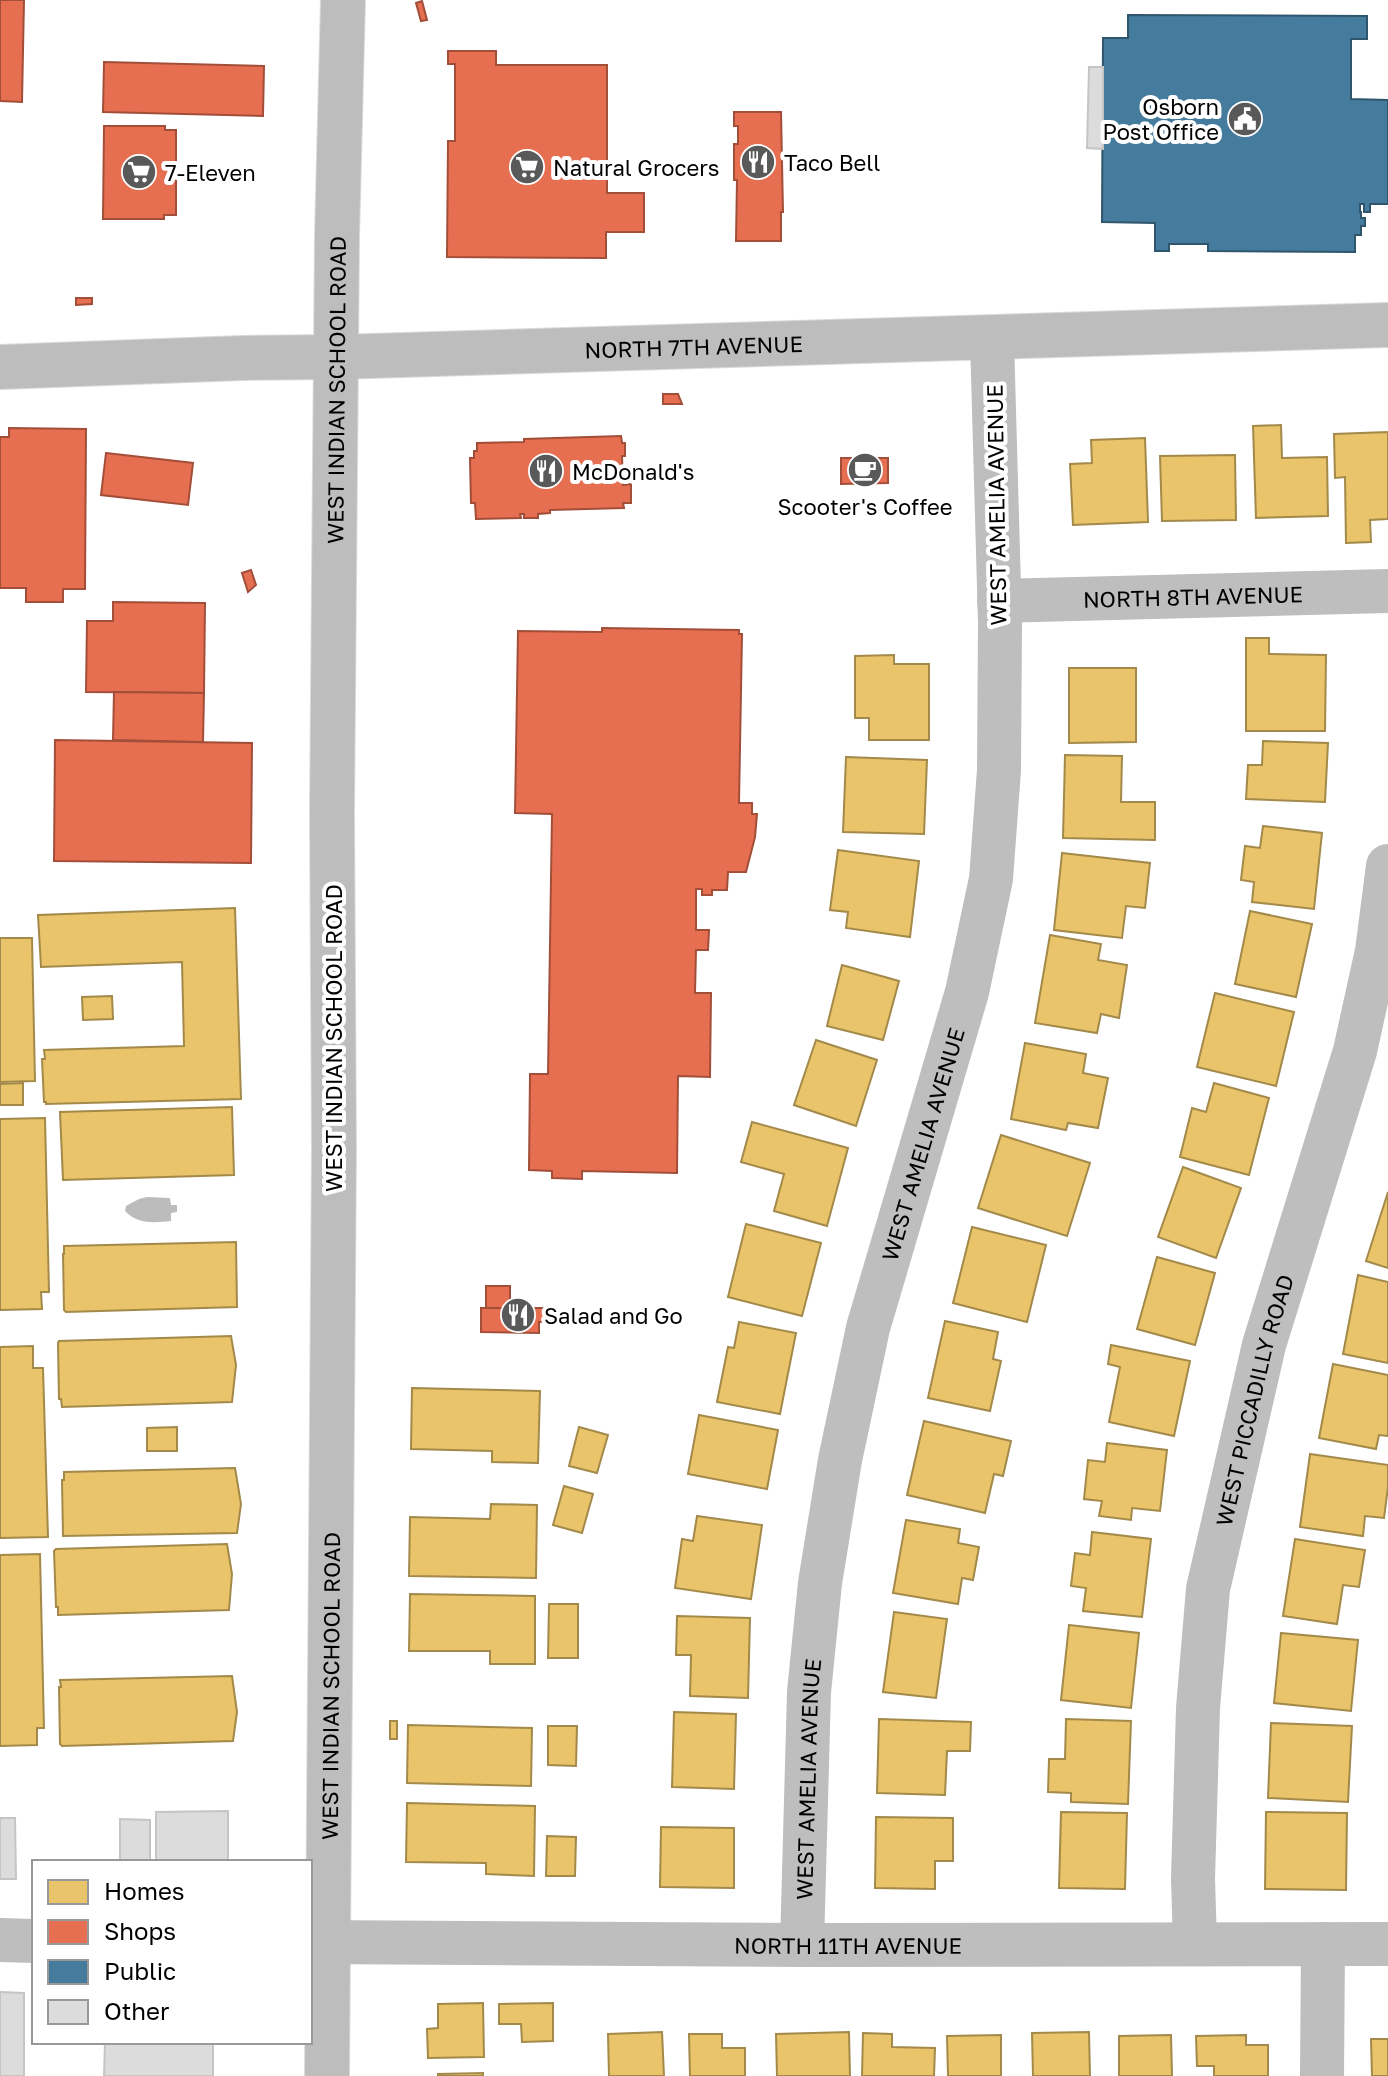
<svg xmlns="http://www.w3.org/2000/svg" width="1388" height="2076" font-family="'Golos Text',sans-serif">
	<style>
		.water { fill: #bcbcbc }
		.homes { fill: #e9c46a; stroke: #a3894a; stroke-width: 2 }
		.shops { fill: #e76f51; stroke: #a24e39; stroke-width: 2 }
		.public { fill: #457b9d; stroke: #30566e; stroke-width: 2 }
		.building { fill: #dcdcdc; stroke: #c5c5c5; stroke-width: 2 }
		.lines { fill: none; stroke-linecap: round; stroke-linejoin: round }
		.major-casing { stroke: #dbdbdb; stroke-width: 46 }
		.minor { stroke: #bebebe; stroke-width: 44 }
		.major { stroke: #bdbdbd; stroke-width: 44 }
		.labels { text-anchor: middle; dominant-baseline: central; stroke-width: 8; stroke-linejoin: round; paint-order: stroke }
		.poi-label { font-size: 22px; fill: #000; stroke: #fff; text-anchor: start }
		.street-label { font-size: 22px; fill: #000; stroke: #fff }
	</style>
	<rect width="100%" height="100%" fill="#fff"/>
	<!-- water -->
	<path class="water" d="M147,1197L170,1198L171,1205H177V1212L171,1213V1221C154,1223 137,1224 125,1211L126,1206L139,1199Z"/>
	<!-- homes -->
	<g class="homes">
		<path d="M1281,425L1282,458L1327,457L1328,516L1256,518L1253,426Z"/>
		<path d="M1388,432V519L1370,520L1371,542L1346,543L1345,477L1335,478L1334,434Z"/>
		<path d="M1145,438L1148,522L1073,525L1070,464L1092,463L1091,440Z"/>
		<path d="M1235,455L1236,520L1162,521L1160,456Z"/>
		<path d="M1246,638H1269V654L1326,655L1325,731H1246Z"/>
		<path d="M894,655V664H929V740H869V718H855V656Z"/>
		<path d="M1069,668H1136V742L1069,743Z"/>
		<path d="M1263,741L1328,743L1325,802L1246,799L1248,765H1262Z"/>
		<path d="M1065,755L1122,756L1121,802H1155V840L1063,838Z"/>
		<path d="M846,757L927,760L924,834L843,832Z"/>
		<path d="M1263,826L1322,833L1314,909L1252,902L1254,882L1241,880L1245,846L1260,848Z"/>
		<path d="M838,850L919,861L910,937L846,928L848,912L830,910Z"/>
		<path d="M1062,853L1150,863L1145,908L1126,906L1122,938L1054,930Z"/>
		<path d="M235,908L241,1099L46,1104V1102H44L42,1059H45L44,1050L184,1046L182,962L41,967L38,915Z"/>
		<path d="M1250,911L1312,924L1296,997L1235,984Z"/>
		<path d="M1050,935L1101,944L1098,960L1127,965L1119,1018L1101,1014L1097,1033L1035,1023Z"/>
		<path d="M0,938H32L35,1081L0,1082Z"/>
		<path d="M842,965L899,981L883,1040L827,1026Z"/>
		<path d="M1215,993L1294,1012L1276,1086L1197,1067Z"/>
		<path d="M112,996L113,1019L83,1020L82,997Z"/>
		<path d="M816,1040L877,1060L856,1126L794,1105Z"/>
		<path d="M1025,1043L1086,1054L1083,1073L1108,1078L1098,1128L1068,1123L1066,1130L1011,1119Z"/>
		<path d="M23,1083V1105H0V1084Z"/>
		<path d="M1214,1083L1269,1098L1249,1175L1180,1157L1192,1108L1206,1112Z"/>
		<path d="M232,1107L234,1175L63,1180L60,1112Z"/>
		<path d="M45,1118L49,1292H41L42,1309L0,1310V1119Z"/>
		<path d="M752,1122L848,1148L827,1226L774,1211L784,1174L741,1162Z"/>
		<path d="M1001,1135L1090,1163L1067,1236L978,1208Z"/>
		<path d="M1183,1167L1241,1188L1216,1258L1158,1237Z"/>
		<path d="M1388,1192V1268L1366,1261Z"/>
		<path d="M746,1224L821,1243L802,1316L728,1297Z"/>
		<path d="M972,1227L1046,1245L1027,1322L953,1303Z"/>
		<path d="M236,1242L237,1307L66,1312L64,1310L63,1254H64V1246Z"/>
		<path d="M1157,1257L1215,1273L1195,1345L1137,1329Z"/>
		<path d="M1358,1275L1388,1282V1363L1343,1354Z"/>
		<path d="M945,1321L998,1332L993,1359L1001,1361L990,1411L928,1398Z"/>
		<path d="M739,1322L796,1333L780,1414L717,1402L728,1347L734,1348Z"/>
		<path d="M231,1336L236,1365L232,1402L62,1407L61,1399H59L58,1343L59,1341Z"/>
		<path d="M1111,1345L1190,1361L1174,1436L1109,1422L1120,1367L1108,1364Z"/>
		<path d="M33,1346V1368H43L48,1537L0,1538V1347Z"/>
		<path d="M1333,1364L1388,1375V1436L1379,1435L1376,1449L1319,1438Z"/>
		<path d="M412,1388L540,1391L538,1463L492,1462V1451L411,1449Z"/>
		<path d="M699,1415L778,1430L767,1489L688,1474Z"/>
		<path d="M924,1421L1011,1441L1003,1476L994,1474L985,1513L907,1495Z"/>
		<path d="M177,1427V1451H147V1428Z"/>
		<path d="M579,1427L608,1435L597,1473L569,1466Z"/>
		<path d="M1107,1443L1167,1450L1160,1511L1132,1508L1131,1520L1099,1516L1102,1501L1084,1499L1088,1460L1105,1462Z"/>
		<path d="M1310,1454L1388,1465V1487L1384,1518L1365,1516L1363,1536L1300,1527Z"/>
		<path d="M235,1468L241,1504L237,1533L63,1536L62,1480H64V1472Z"/>
		<path d="M564,1486L593,1494L582,1533L553,1525Z"/>
		<path d="M491,1504L537,1505L536,1578L409,1576L410,1517L490,1519Z"/>
		<path d="M697,1516L762,1525L751,1599L675,1588L682,1539L693,1541Z"/>
		<path d="M906,1520L960,1529L958,1543L979,1547L973,1580L962,1578L958,1604L893,1593Z"/>
		<path d="M1092,1532L1151,1539L1142,1617L1083,1611L1086,1588L1071,1586L1075,1553L1090,1555Z"/>
		<path d="M1295,1539L1365,1550L1359,1587L1343,1585L1337,1624L1283,1616Z"/>
		<path d="M227,1544L232,1574L229,1610L58,1615V1607H56L54,1551L56,1549Z"/>
		<path d="M40,1554L44,1728H37V1745L0,1746V1555Z"/>
		<path d="M410,1594L535,1596V1664H490V1651H409Z"/>
		<path d="M549,1604H578V1658H548Z"/>
		<path d="M894,1612L947,1619L936,1698L883,1692Z"/>
		<path d="M677,1616L750,1618L748,1698L690,1696L691,1655H676Z"/>
		<path d="M1069,1625L1139,1633L1131,1708L1061,1700Z"/>
		<path d="M1281,1633L1358,1640L1351,1711L1274,1703Z"/>
		<path d="M232,1676L237,1712L233,1741L62,1746L60,1744L59,1687H61L60,1680Z"/>
		<path d="M674,1712L736,1714L734,1789L672,1787Z"/>
		<path d="M879,1719L971,1722L970,1751H947L945,1795L877,1793Z"/>
		<path d="M1066,1719L1131,1721L1128,1804L1071,1802V1793L1048,1792L1049,1759H1065Z"/>
		<rect x="390" y="1721" width="7" height="18"/>
		<path d="M1271,1723L1352,1726L1348,1802L1268,1798Z"/>
		<path d="M408,1725L532,1728L531,1786L407,1783Z"/>
		<path d="M548,1726H577L576,1766L548,1765Z"/>
		<path d="M407,1803L535,1806L534,1876L486,1874V1863L406,1862Z"/>
		<path d="M1061,1812L1127,1813L1125,1889L1059,1888Z"/>
		<path d="M1266,1812L1347,1813L1346,1890L1265,1889Z"/>
		<path d="M876,1817L953,1818V1861H935V1889L875,1888Z"/>
		<path d="M661,1827L734,1828V1888L660,1887Z"/>
		<path d="M547,1836L576,1837L575,1876H546Z"/>
		<path d="M483,2003L484,2057L428,2058L427,2029L438,2028V2004Z"/>
		<path d="M553,2003V2041L522,2042L521,2024H499V2004Z"/>
		<path d="M662,2032L664,2076H609L608,2034Z"/>
		<path d="M849,2032L850,2076H777L776,2034Z"/>
		<path d="M1089,2032L1090,2076H1033L1032,2033Z"/>
		<path d="M863,2033L892,2034V2047L935,2048L934,2076H862Z"/>
		<path d="M689,2034H722V2048H745V2076H690Z"/>
		<path d="M1001,2035V2076H948L947,2036Z"/>
		<path d="M1171,2035L1172,2076H1119V2036Z"/>
		<path d="M1246,2035V2045H1268V2076H1214V2066H1197L1196,2036Z"/>
		<path d="M1371,2039H1388V2076H1372Z"/>
		<path d="M483,2073V2076H438V2074Z"/>
	</g>
	<!-- shops -->
	<g class="shops">
		<path d="M0,0H24L22,102L0,101Z"/>
		<path d="M422,1L427,20L421,21L416,3Z"/>
		<path d="M448,51H496V65H607V193H644V232H606V258L447,257L448,141H455V64H448Z"/>
		<path d="M104,62L264,66L263,116L103,112Z"/>
		<path d="M734,112H781L783,212H781V241H736L737,180H734V144H738V126H734Z"/>
		<path d="M104,126H165V130H176V215H164V219H103Z"/>
		<path d="M76,298H92V304L76,305Z"/>
		<path d="M663,394H678L682,404H663Z"/>
		<path d="M9,428L86,429L85,589H63V602H26V588H0V437H9Z"/>
		<path d="M621,436L622,443H625V456H622L623,485L631,484V503H623L624,508L550,510V513L538,514V518H524V514H520L521,518L476,519L475,503H471L470,458H474V451H477V443L524,442V439Z"/>
		<path d="M106,453L193,463L188,505L101,495Z"/>
		<path d="M841,458H888V483L841,484Z"/>
		<path d="M251,570L256,585L248,592L242,573Z"/>
		<path d="M113,602L205,603L204,693L86,692L87,621H113Z"/>
		<path d="M602,628L739,630V634H742L739,803H752V814H757L755,837L746,872H728L727,890H712V895H702V889H696V930H709L708,950H696L695,993H711L710,1077L678,1076L677,1173L582,1171V1179L552,1178V1171L529,1170L530,1074H548L552,814L515,813L518,631L602,632Z"/>
		<path d="M114,692L204,693L203,742L113,740Z"/>
		<path d="M55,740L252,743L251,863L54,861Z"/>
		<rect x="486" y="1286" width="24" height="22"/>
		<path d="M481,1308H555V1322H539V1333L481,1332Z"/>
	</g>
	<!-- public -->
	<path class="public" d="M1128,15L1367,16V39H1351V99L1388,100V204H1370V212H1364V204H1360V212H1361V218H1365V226H1361V235H1355V252L1208,251V244H1169V251H1155V223L1102,222L1103,38H1128Z"/>
	<!-- building -->
	<g class="building">
		<path d="M1089,67H1103V149L1087,148Z"/>
		<path d="M228,1811V1862H156V1812Z"/>
		<path d="M0,1818H15L16,1879H0Z"/>
		<path d="M120,1819L150,1820V1862H120Z"/>
		<path d="M0,1992L24,1993V2076H0Z"/>
		<path d="M105,2042H213V2076H104Z"/>
	</g>
	<g class="lines">
		<!-- major casing -->
		<g class="major-casing">
			<g id="major">
				<path id="s5" d="M0,367L242,358L337,357L1388,325"/>
				<path id="s6" d="M327,2076L334,1150L332,813L337,236L343,0"/>
			</g>
		</g>
		<!-- minor -->
		<g class="minor">
			<path id="s1" d="M999,601L1388,591"/>
			<path d="M0,1940L34,1941"/>
			<path id="s2" d="M310,1942L802,1945L1388,1944"/>
			<path id="s3" d="M1195,1944L1193,1879L1198,1708L1208,1589L1264,1345L1355,1051L1377,951L1388,866"/>
			<path id="s4" d="M802,1945L809,1692L820,1583L840,1460L868,1328L967,992L991,879L999,770L1000,623L992,339"/>
			<path d="M1322,2076L1323,1944"/>
		</g>
		<!-- major -->
		<use href="#major" class="major"/>
	</g>
	<!-- icons -->
	<defs>
		<g id="civic-disc" transform="scale(1.8)"><circle r="9.5" fill="#595959" stroke="#fff"/><path d="M-.6-6.5H3V-4.5H.6V-3L4-1V1h2V6H-6V1h2V-1L-.6-3ZM-1.2 2.5V6h2.4V2.5Z" fill="#fff"/></g>
		<g id="restaurant-disc" transform="scale(1.8)"><circle r="9.5" fill="#595959" stroke="#fff"/><path d="M-5-6h1v4h1v-4h1v4h1v-4h1v5L-1.5 .5V6h-2V.5L-5-1ZM5-6V6H3V1.5H1.5Q1.5-4 5-6Z" fill="#fff"/></g>
		<g id="supermarket-disc" transform="scale(1.8)"><circle r="9.5" fill="#595959" stroke="#fff"/><path d="M-6-5.5h2.5l.6 2H6L4.5 2H-2.5L-4.4-4H-6ZM-1.5 3.2a1.3 1.3 0 1 0 .1 0ZM3 3.2a1.3 1.3 0 1 0 .1 0Z" fill="#fff"/></g>
		<g id="cafe-disc" transform="scale(1.8)"><circle r="9.5" fill="#595959" stroke="#fff"/><path d="M-5.5-4.5H6V0H3Q3 3.5 0 3.5H-2.5Q-5.5 3.5-5.5 0ZM3-3.2v2h1.7v-2ZM-6 4.5H4V6H-6Z" fill="#fff"/></g>
	</defs>
	<g fill-rule="evenodd">
		<use href="#civic-disc" x="1245" y="119"/>
		<use href="#restaurant-disc" x="758" y="162"/>
		<use href="#supermarket-disc" x="527" y="167"/>
		<use href="#supermarket-disc" x="139" y="172"/>
		<use href="#cafe-disc" x="865" y="470"/>
		<use href="#restaurant-disc" x="546" y="471"/>
		<use href="#restaurant-disc" x="518" y="1315"/>
	</g>
	<g class="labels">
		<!-- poi labels -->
		<g class="poi-label">
			<text x="1219" y="106" text-anchor="end">Osborn<tspan x="1219" dy="25">Post Office</tspan></text>
			<text x="784" y="162">Taco Bell</text>
			<text x="553" y="167">Natural Grocers</text>
			<text x="165" y="172">7-Eleven</text>
			<text x="572" y="471">McDonald's</text>
			<text x="865" y="506" text-anchor="middle">Scooter's Coffee</text>
			<text x="544" y="1315">Salad and Go</text>
		</g>
		<!-- street labels -->
		<g class="street-label">
			<text stroke="none"><textPath href="#s5" startOffset="694">NORTH 7TH AVENUE</textPath></text>
			<text stroke="none"><textPath href="#s6" startOffset="1686">WEST INDIAN SCHOOL ROAD</textPath></text>
			<text transform="translate(996 505) rotate(-91)">WEST AMELIA AVENUE</text>
			<text stroke="none"><textPath href="#s1" startOffset="194">NORTH 8TH AVENUE</textPath></text>
			<text transform="translate(333 1038) rotate(-90)">WEST INDIAN SCHOOL ROAD</text>
			<text stroke="none"><textPath href="#s4" startOffset="814">WEST AMELIA AVENUE</textPath></text>
			<text stroke="none"><textPath href="#s3" startOffset="550">WEST PICCADILLY ROAD</textPath></text>
			<text stroke="none"><textPath href="#s6" startOffset="390">WEST INDIAN SCHOOL ROAD</textPath></text>
			<text stroke="none"><textPath href="#s4" startOffset="166">WEST AMELIA AVENUE</textPath></text>
			<text stroke="none"><textPath href="#s2" startOffset="538">NORTH 11TH AVENUE</textPath></text>
		</g>
	</g>
	<!-- legend -->
	<rect x="32" y="1860" width="280" height="184" fill="#ffffff" stroke="#999999" stroke-width="2"/>
	<rect x="48" y="1880" width="40" height="24" fill="#e9c46a" stroke="#999999" stroke-width="2"/>
	<text x="104" y="1900" font-size="24" fill="#000000">Homes</text>
	<rect x="48" y="1920" width="40" height="24" fill="#e76f51" stroke="#999999" stroke-width="2"/>
	<text x="104" y="1940" font-size="24" fill="#000000">Shops</text>
	<rect x="48" y="1960" width="40" height="24" fill="#457b9d" stroke="#999999" stroke-width="2"/>
	<text x="104" y="1980" font-size="24" fill="#000000">Public</text>
	<rect x="48" y="2000" width="40" height="24" fill="#dcdcdc" stroke="#999999" stroke-width="2"/>
	<text x="104" y="2020" font-size="24" fill="#000000">Other</text>
</svg>
